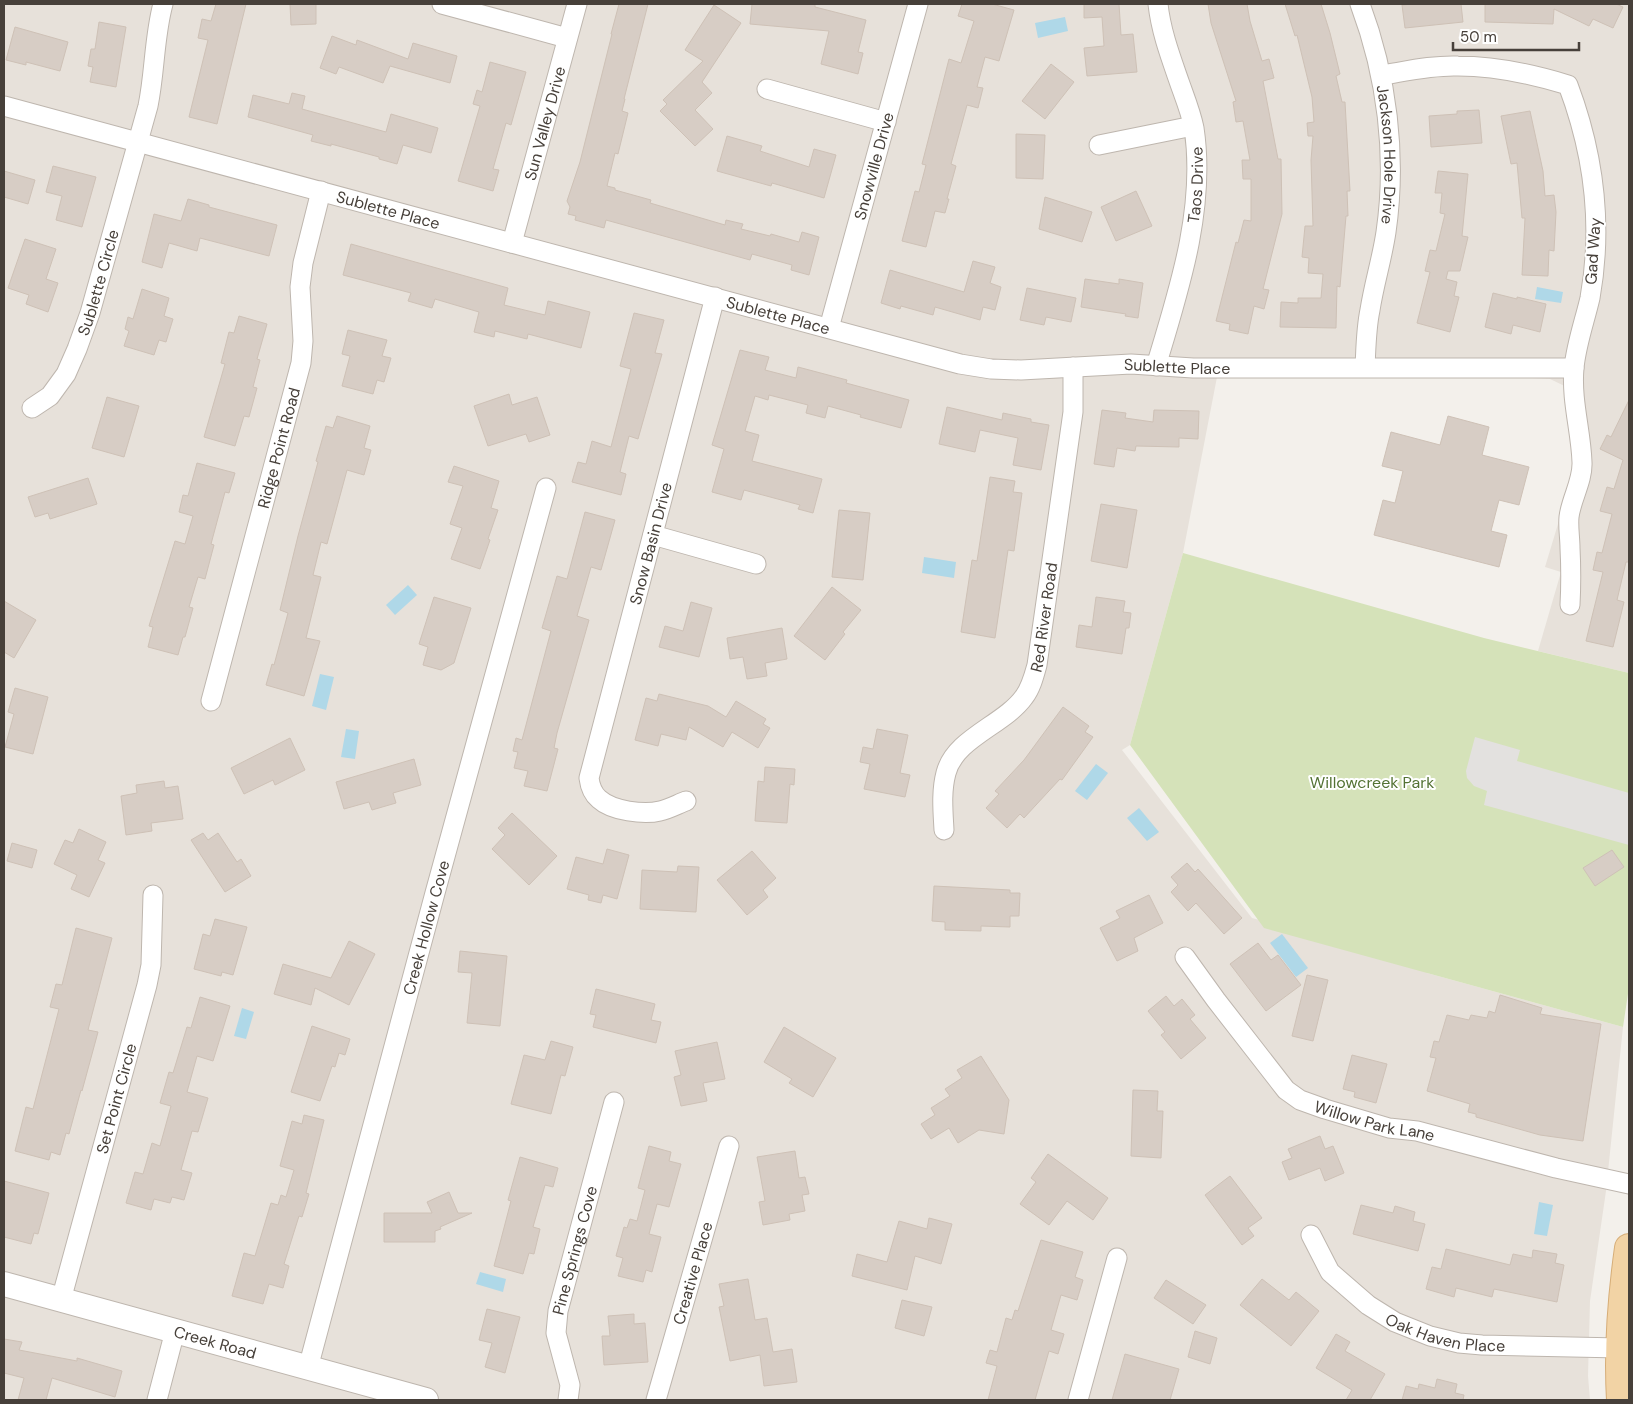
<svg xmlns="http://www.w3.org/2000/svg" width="1633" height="1404" font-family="'DM Sans',sans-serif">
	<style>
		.residential { fill: #e7e1da }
		.green { fill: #d5e2b9 }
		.parking { fill: #e3e1df }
		.water { fill: #afd8e8 }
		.building { fill: #d7cdc5; stroke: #cec1b6 }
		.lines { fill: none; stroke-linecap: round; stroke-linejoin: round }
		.minor-casing { stroke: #beb6ae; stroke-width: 21 }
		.tertiary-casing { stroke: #beb6ae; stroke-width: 26 }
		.primary-casing { stroke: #d6ad77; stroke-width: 30 }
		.minor { stroke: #fff; stroke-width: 19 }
		.tertiary { stroke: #fff; stroke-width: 24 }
		.primary { stroke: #f2d3a5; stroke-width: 28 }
		.labels { text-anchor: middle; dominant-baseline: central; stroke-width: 4; stroke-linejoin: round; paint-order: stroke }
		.street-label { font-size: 16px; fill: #47403a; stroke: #fff }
		.park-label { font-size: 16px; fill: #537233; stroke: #fff }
	</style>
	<rect width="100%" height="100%" fill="#f3f0eb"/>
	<!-- residential -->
	<path class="residential" d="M4,4H1629V673L1538,651L1561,572L1545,567L1574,471L1575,391L1550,379L1532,378L1217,377L1183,553L1130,745L1122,750L1252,918L1429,966L1427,973L1623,1027L1606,1191L1590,1301L1588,1376L1590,1400H4Z"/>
	<!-- green -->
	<path class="green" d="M1183,553L1484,638L1629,673V987L1623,1027L1264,928L1130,745Z"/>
	<!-- parking -->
	<path class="parking" d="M1475,737L1520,750L1517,761L1629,793V845L1484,805L1487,791L1474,786L1467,778L1466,771Z"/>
	<!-- water -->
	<g class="water">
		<path d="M1065,17L1068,31L1038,38L1035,23Z"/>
		<path d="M1537,287L1563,292L1561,303L1535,299Z"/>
		<path d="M924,557L956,562L954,578L922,573Z"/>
		<path d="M408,585L417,595L395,615L386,605Z"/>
		<path d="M320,674L334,677L326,710L312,706Z"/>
		<path d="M346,729L359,731L355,759L341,757Z"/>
		<path d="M1096,764L1108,773L1087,800L1075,791Z"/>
		<path d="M1139,808L1159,832L1147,841L1127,818Z"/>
		<path d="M1282,934L1308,968L1296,977L1270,943Z"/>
		<path d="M242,1008L254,1012L246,1039L234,1036Z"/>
		<path d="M1539,1202L1553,1205L1547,1236L1534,1234Z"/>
		<path d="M480,1272L506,1279L503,1292L476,1284Z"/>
	</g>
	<!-- building -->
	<g class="building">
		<path d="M216,4H246L217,124L189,117L208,40L198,38L202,19L211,21Z"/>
		<path d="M290,4H316V24L291,25Z"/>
		<path d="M619,4H648L624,99H625L622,111L628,113L618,154L615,153L607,186L615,188V190L651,200L650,203L725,225L726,220L743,224L741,229L770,236L771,234L799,242L802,232L819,237L809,275L791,270L792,265L752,254L750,260L606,220L604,228L575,220L576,216L568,214L570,207L567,201L580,162L612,34H611Z"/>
		<path d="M752,4H815V7L866,20L858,52L863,53L858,74L821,64L829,31L750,24Z"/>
		<path d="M962,4H992L1014,10L999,61L985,57L977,87L983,88L978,108L967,105L951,164L956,166L947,199H949L945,213L935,211L926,247L902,241L915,191L919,192L926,165L922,164L949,59L961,63L974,21L958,16Z"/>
		<path d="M1084,4H1119L1121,35L1133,34L1137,72L1087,76L1084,48L1104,46L1102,17L1084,18Z"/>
		<path d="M1208,4H1247L1250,21L1262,61L1269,59L1274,78L1263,81L1278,159H1281L1282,214L1263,289L1269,290L1264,309L1254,306L1248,334L1229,330L1230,324L1216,321L1236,242L1238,243L1244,220L1251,221V179H1243L1242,160H1250L1243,121L1236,122L1233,102L1236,101L1211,23Z"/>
		<path d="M1285,4H1321L1330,33L1340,74L1336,76L1342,102H1345L1350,191H1347L1348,216H1346L1340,287L1337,286L1336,328L1280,327L1281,302L1298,303V298H1321L1323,274L1308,273L1309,258L1302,257L1305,226H1313L1311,160L1313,136H1308L1307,123L1314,122L1312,97L1297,35L1295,36Z"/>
		<path d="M1413,4H1461L1463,22L1405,28L1402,5Z"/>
		<path d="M1485,4H1616L1623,7L1613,28L1593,19L1589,26L1554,9L1553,24L1485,22Z"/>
		<path d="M714,5L741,23L702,82L712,93L695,110L713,129L695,146L660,111L667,104L663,100L703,61L685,50Z"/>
		<path d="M99,22L126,27L116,87L90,82L93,67L88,66L91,49H95Z"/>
		<path d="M15,27L68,42L60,71L26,62V65L6,60Z"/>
		<path d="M332,36L356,45L357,40L408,59L413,43L457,56L450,83L390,66L383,83L339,67L336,74L320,68Z"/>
		<path d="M490,62L526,72L511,125L506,123L493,169L499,170L493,191L458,181L480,106L473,104L477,90L482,92Z"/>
		<path d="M1051,64L1074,82L1045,119L1022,101Z"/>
		<path d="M292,93L305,96L302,109L386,132L391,114L438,128L431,153L403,145L397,164L379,159V157L331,144V146L311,141L313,135L248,117L253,95L289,104Z"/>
		<path d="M1479,110L1482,143L1431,147L1429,116L1457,114V111Z"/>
		<path d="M1530,111L1543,171L1545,196L1554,195L1556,212L1554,251L1549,250L1548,276L1522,275L1525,218H1522L1517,163L1511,164L1501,116Z"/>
		<path d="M1016,134L1045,135L1043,179L1016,178Z"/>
		<path d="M727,136L762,146L760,151L809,167L814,149L836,155L824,198L772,183L771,186L717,171Z"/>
		<path d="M53,166L96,177L82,227L56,220L62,196L46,192Z"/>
		<path d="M4,171L35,180L28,204L4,197Z"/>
		<path d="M1438,171L1468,174L1462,236L1468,237L1460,271H1448L1446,279L1457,282L1454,296L1459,297L1450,332L1417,323L1430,272L1425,271L1430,250L1436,251L1445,214L1440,213L1442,193H1435Z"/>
		<path d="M1136,191L1152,226L1116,241L1101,207Z"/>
		<path d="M1045,197L1092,212L1082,242L1039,229Z"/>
		<path d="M188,199L209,205V207L277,225L269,256L200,238L197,251L169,243L162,268L142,262L154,214L181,221Z"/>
		<path d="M25,239L56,249L46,279L58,283L48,312L26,304L29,295L8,288Z"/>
		<path d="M351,244L508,288L504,305L545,315L548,301L590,312L581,348L528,334L527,339L495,331L494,337L474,332L479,312L435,299L432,308L408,301L411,293L343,275Z"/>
		<path d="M973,261L995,267L990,283L1001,287L995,310L983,307L980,320L935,307L933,315L901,306L900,309L881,303L890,270L964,292Z"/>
		<path d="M1085,279L1119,284V279L1143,283L1138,318L1125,316L1126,314L1081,307Z"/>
		<path d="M1027,288L1076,298L1071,322L1046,317L1044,325L1020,320Z"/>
		<path d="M142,289L169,298L164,316L173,319L166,342L159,340L154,355L124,346L129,331L125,329L128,317L133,319Z"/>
		<path d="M1493,293L1517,299V297L1546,304L1540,332L1513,325L1511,334L1485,327Z"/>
		<path d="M634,313L664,320L655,353L662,354L638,439L629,436L620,472L626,474L621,495L572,482L578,462L586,464L592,441L611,447L631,369L620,366Z"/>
		<path d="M239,316L267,324L257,359L260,360L253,387L257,388L249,417L244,416L235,446L204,437L225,364L221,363L229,332L234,333Z"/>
		<path d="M348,330L387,340L382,356L391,358L384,382L377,380L373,394L342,386L350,356L342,354Z"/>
		<path d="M740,350L769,357L765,370L796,378L798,367L847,380L846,383L909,400L901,428L860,417L861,415L828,406L825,418L806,413L808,405L769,395L768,400L755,396L745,431L759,435L752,461L822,479L813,513L798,509L800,505L744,490L741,500L712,492L724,449L712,445Z"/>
		<path d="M509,394L512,405L537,397L550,435L529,442L526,434L488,446L474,406Z"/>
		<path d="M107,397L139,406L124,457L92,448Z"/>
		<path d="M1629,400V562H1626L1617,600L1624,602L1613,647L1586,641L1603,572L1593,570L1597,552L1602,553L1612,514L1600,511L1607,487L1614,489L1623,460L1600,449L1607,435L1611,437Z"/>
		<path d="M947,407L1002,420L1003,413L1031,419V422L1049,425L1041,470L1013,465L1018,438L980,430L975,452L939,444Z"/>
		<path d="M1102,410L1126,413L1125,418L1153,422L1154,410L1199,411L1198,439L1179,438V447L1136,446L1135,451L1117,448L1114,467L1094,464Z"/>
		<path d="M337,416L370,426L364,448L371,450L364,475L347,470L327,544L321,542L313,575L321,577L306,638L320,641L304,696L266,685L272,664L274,665L288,613L280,610L298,536L318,462L316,461L326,426L333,428Z"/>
		<path d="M1448,416L1489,427L1482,455L1529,467L1519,505L1499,500L1491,531L1507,535L1499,567L1374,535L1383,500L1395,503L1403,471L1382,466L1391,432L1440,445Z"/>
		<path d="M197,463L235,473L229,493L225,492L211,544L214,545L205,579L198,577L189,607L193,608L185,637H183L178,655L148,647L153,627L149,626L175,541L185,544L193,516L179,512L183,495L188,496Z"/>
		<path d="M454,466L499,481L491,508L498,510L488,539L490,540L480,569L451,559L462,528L450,524L463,486L448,482Z"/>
		<path d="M990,477L1015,481L1013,492L1022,493L1014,551L1008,550L995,638L961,632L972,560L977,561Z"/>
		<path d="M88,478L97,504L50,519L48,513L35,517L28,497Z"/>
		<path d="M1101,504L1137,510L1127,568L1091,561Z"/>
		<path d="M839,510L870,513L863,580L832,577Z"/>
		<path d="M585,512L615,520L601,570L591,567L577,616L589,620L557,733L554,748L558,749L547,791L524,786L528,771L514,768L518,752L513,751L516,738L522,740L551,631L542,628L557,576L567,579Z"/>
		<path d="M832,587L861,610L843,632L845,634L825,660L794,636Z"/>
		<path d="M434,597L471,608L454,663L441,670L423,665L428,647L419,644Z"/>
		<path d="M1096,597L1125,601L1123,612L1131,613L1129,628H1126L1122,654L1076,647L1079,625L1092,627Z"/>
		<path d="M4,601L36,620L14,658L4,652Z"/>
		<path d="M691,602L712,608L699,657L659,647L665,626L683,631Z"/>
		<path d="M782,628L787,659L765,663L767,676L747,679L743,657L730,659L727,638Z"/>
		<path d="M15,688L48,697L33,754L5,747L14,714L8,712Z"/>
		<path d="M659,694L708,706L726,717L736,701L766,719L763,724L770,728L758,748L732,732L723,747L689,727L686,740L661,734L658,746L635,740L646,698L657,701Z"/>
		<path d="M1063,707L1089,726L1085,732L1093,737L1062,780L1060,779L1024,818L1020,814L1007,828L986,808L999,794L995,791L1024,760Z"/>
		<path d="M877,729L908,735L900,773L910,775L905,797L864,789L870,764L860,762L863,747L873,749Z"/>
		<path d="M290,738L305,770L275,785L273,780L244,794L231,768Z"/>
		<path d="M414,759L421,785L393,793L396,803L372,810L369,802L344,809L336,782Z"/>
		<path d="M765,767L795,769L794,785L790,784L787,823L755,821L758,781L764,782Z"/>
		<path d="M164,781L165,788L178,786L183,819L151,823L152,831L126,835L121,796L137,793L136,785Z"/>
		<path d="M512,813L557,856L529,885L492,849L505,835L498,828Z"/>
		<path d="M79,829L106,842L98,860L105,863L89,897L71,889L77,875L54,864L65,840L73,843Z"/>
		<path d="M203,833L208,840L218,833L237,862L241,859L251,876L225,892L191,840Z"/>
		<path d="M12,843L37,850L32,868L7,861Z"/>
		<path d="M607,849L629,855L617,899L603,895L601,903L588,900L589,895L567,889L576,857L603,864Z"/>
		<path d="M1612,850L1624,867L1595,886L1583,868Z"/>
		<path d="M752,851L776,878L763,890L768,897L747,915L717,880Z"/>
		<path d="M1187,863L1195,872L1198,869L1242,918L1224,934L1196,903L1188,911L1171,892L1178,885L1171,877Z"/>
		<path d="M678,866L699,867L696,912L640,909L642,870L677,872Z"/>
		<path d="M934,886L1010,890V893H1020L1019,916H1010V927L981,926V931L945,930V922L932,921Z"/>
		<path d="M1149,895L1163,923L1134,938L1138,951L1117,961L1100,928L1120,918L1116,911Z"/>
		<path d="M215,919L247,927L233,975L222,972L221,976L194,969L203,934L210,936Z"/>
		<path d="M76,928L112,938L88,1030L98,1032L82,1091L81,1090L69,1134L66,1133L60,1155L51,1152L49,1160L15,1151L26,1107L33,1109L59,1009L50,1007L56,984L62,985Z"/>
		<path d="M349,941L375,954L349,1005L315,988L311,1005L274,994L283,964L331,978Z"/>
		<path d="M1258,943L1271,960L1278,955L1301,985L1266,1011L1230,964Z"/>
		<path d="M460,951L507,956L500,1026L467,1023L472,973L458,972Z"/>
		<path d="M1307,975L1328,980L1313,1041L1292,1036Z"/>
		<path d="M596,989L655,1004L651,1020L661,1022L656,1043L593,1027L596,1015L590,1014Z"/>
		<path d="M1500,995L1542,1008L1540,1014L1601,1024L1583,1141L1540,1135L1476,1117V1114L1468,1112L1470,1104L1427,1091L1436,1058L1430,1057L1434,1041L1439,1042L1447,1015L1469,1020L1471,1015L1487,1018L1489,1011L1495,1013Z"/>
		<path d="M1166,996L1174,1006L1182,999L1195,1015L1190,1019L1206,1038L1181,1059L1161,1035L1165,1032L1148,1011Z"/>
		<path d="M200,997L230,1006L213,1061L197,1056L187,1092L208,1098L198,1132L192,1131L181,1170L192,1173L184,1200L172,1197L170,1203L154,1199L151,1210L126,1203L135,1172L143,1174L152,1143L160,1146L171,1106L160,1103L169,1072L173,1073L187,1027L191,1028Z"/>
		<path d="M312,1026L350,1039L345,1055L339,1053L335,1067L332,1066L320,1101L291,1092Z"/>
		<path d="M784,1027L836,1058L813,1097L789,1083L792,1079L764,1062Z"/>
		<path d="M551,1041L573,1047L565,1076L561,1075L551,1114L511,1104L524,1055L545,1060Z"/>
		<path d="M717,1042L725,1079L703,1083L707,1101L681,1106L674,1077L681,1075L675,1051Z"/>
		<path d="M1352,1055L1387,1064L1376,1103L1354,1097L1355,1092L1343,1089Z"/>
		<path d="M981,1056L1009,1100L1004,1134L979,1130L958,1143L949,1128L931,1139L921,1124L935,1115L931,1108L950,1096L945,1089L962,1078L957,1070Z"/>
		<path d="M1133,1090L1158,1091L1157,1111H1163L1161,1158L1131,1156Z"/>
		<path d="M304,1115L324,1120L306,1193L309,1194L302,1217L299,1216L284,1264L289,1266L283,1288L269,1284L263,1304L232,1296L244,1253L255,1256L271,1203L278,1205L281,1195L286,1197L294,1170L280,1166L292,1121L302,1124Z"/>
		<path d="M1320,1136L1325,1149L1333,1146L1344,1173L1325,1181L1320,1168L1289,1180L1282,1162L1292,1158L1288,1149Z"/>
		<path d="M649,1146L671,1152L669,1161L681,1164L669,1207L657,1204L649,1234L661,1237L652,1272L646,1270L643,1282L618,1276L623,1258L616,1256L624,1227L627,1228L630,1219L637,1221L645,1190L638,1188Z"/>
		<path d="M795,1151L799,1178L805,1177L809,1194L802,1195L805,1211L789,1214L790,1220L763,1225L759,1202L765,1201L757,1157Z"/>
		<path d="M1048,1154L1108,1198L1093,1220L1067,1201L1049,1225L1020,1204L1036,1182L1031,1178Z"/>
		<path d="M520,1157L558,1168L553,1187L545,1185L533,1227L540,1229L534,1254L529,1253L523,1274L494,1266L511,1201L508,1200Z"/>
		<path d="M1230,1176L1262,1218L1248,1228L1254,1236L1242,1245L1205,1195Z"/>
		<path d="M4,1181L49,1193L38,1234L34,1233L31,1244L4,1237Z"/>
		<path d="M449,1192L458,1213H472L440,1227L441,1229L435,1231V1242H384V1213H432L427,1202Z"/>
		<path d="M1361,1205L1393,1213L1395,1206L1415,1212L1413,1221L1425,1224L1418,1251L1353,1234Z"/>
		<path d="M929,1218L952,1224L941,1264L915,1256L907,1290L852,1276L857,1254L887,1262L899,1221L927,1229Z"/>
		<path d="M1041,1240L1083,1252L1075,1277L1083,1280L1077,1300L1061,1295L1051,1330L1064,1334L1058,1354L1049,1351L1035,1400H988L997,1366L986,1363L990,1350L997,1352L1006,1318L1012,1320L1015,1310L1018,1311Z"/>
		<path d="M1446,1249L1510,1265L1513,1254L1532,1258L1533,1250L1557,1254L1555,1263L1564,1265L1557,1302L1494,1289L1492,1297L1456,1288L1454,1297L1426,1289L1432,1267L1441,1269Z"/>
		<path d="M748,1279L755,1320L767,1318L773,1352L792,1349L797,1382L764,1386L760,1355L730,1361L719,1307L724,1306L719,1284Z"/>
		<path d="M1262,1279L1289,1300L1296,1292L1319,1311L1291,1346L1240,1305Z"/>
		<path d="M1166,1280L1206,1305L1193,1324L1154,1298Z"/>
		<path d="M902,1300L932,1307L924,1336L895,1328Z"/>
		<path d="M487,1309L520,1317L505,1373L485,1367L492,1343L479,1340Z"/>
		<path d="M634,1314V1324L645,1323L648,1362L604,1365L602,1336H610L608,1316Z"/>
		<path d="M1195,1331L1217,1338L1210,1364L1188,1357Z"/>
		<path d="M1336,1334L1350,1342L1345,1351L1385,1374L1370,1400H1346L1352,1390L1316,1368Z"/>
		<path d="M4,1339L22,1342L19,1350L77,1361V1358L122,1371L115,1397L52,1378L46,1400H18L24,1378L4,1373Z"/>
		<path d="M1125,1354L1179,1369L1170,1400H1112Z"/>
		<path d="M1437,1379L1457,1384L1455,1393L1464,1395L1463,1400H1402L1406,1386L1418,1389L1419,1384L1435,1388Z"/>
	</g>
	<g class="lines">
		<!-- minor casing -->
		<g class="minor-casing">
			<g id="minor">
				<path d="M442,4L567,38"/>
				<path id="s1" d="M1360,4C1387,76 1397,156 1386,232C1382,259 1374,284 1370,310C1366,329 1366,348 1365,367"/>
				<path d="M1382,75C1407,71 1433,65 1458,66C1496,66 1532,74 1568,85C1594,154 1603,225 1590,298C1585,320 1576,345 1574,368C1571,400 1581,431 1582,462C1583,481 1571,499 1569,517C1568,527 1570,538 1570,548C1571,567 1571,586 1570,605"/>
				<path d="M767,89L886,122"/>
				<path id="s2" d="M4,106L960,364L991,369L1021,370L1131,364L1193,368H1574"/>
				<path d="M1099,145L1193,126"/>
				<path id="s3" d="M512,243L577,4"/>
				<path id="s4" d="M829,328L918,4"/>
				<path id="s5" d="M1156,366C1179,290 1206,208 1194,128C1191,113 1185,98 1180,84C1171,58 1161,32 1158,4"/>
				<path id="s6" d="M32,408L50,396L66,374L77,349L90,313L148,106C155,72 154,37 163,4"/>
				<path d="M653,535L756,564"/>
				<path id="s7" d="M211,701L301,363L303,341L300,287L303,263L321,191"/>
				<path id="s8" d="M686,801C678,804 669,809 660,811C644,815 612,811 599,799C593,794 590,786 589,778L715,297"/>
				<path id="s9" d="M944,830C943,811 941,792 946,773C955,738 1004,725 1024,697C1031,688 1034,676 1037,665L1073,412V367"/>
				<path id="s10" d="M1185,957L1216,1000L1286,1090L1300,1100L1325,1109L1389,1128L1417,1131L1556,1168L1629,1184"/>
				<path id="s11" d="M1311,1235L1330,1272L1368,1305L1395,1322L1430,1336L1459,1343L1482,1345L1620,1348"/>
				<path id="s12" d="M61,1300L147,985L151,965L153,895"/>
				<path id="s13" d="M308,1368L435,893L546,488"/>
				<path d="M157,1400L175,1331"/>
				<path id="s14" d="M568,1400L570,1385L556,1333L558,1311L614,1102"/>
				<path id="s15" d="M656,1400L729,1146"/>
				<path d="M1078,1400L1117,1258"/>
			</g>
		</g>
		<!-- tertiary casing -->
		<g class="tertiary-casing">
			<g id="tertiary">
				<path id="s16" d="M4,1284L426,1400"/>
			</g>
		</g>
		<!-- primary casing -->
		<g class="primary-casing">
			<path id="primary" d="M1621,1400C1618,1349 1622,1298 1629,1248"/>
		</g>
		<!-- minor -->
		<use href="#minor" class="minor"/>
		<!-- tertiary -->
		<use href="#tertiary" class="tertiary"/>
		<!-- primary -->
		<use href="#primary" class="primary"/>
	</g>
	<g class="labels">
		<!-- street labels -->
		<g class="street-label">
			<text stroke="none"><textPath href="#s3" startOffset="124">Sun Valley Drive</textPath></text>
			<text stroke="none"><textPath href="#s1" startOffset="154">Jackson Hole Drive</textPath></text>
			<text stroke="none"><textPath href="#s4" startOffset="168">Snowville Drive</textPath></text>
			<text stroke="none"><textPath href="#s5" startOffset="186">Taos Drive</textPath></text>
			<text stroke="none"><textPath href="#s2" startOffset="398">Sublette Place</textPath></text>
			<text transform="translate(1593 251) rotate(-86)">Gad Way</text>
			<text stroke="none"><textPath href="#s6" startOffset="146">Sublette Circle</textPath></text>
			<text stroke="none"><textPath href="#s2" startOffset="802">Sublette Place</textPath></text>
			<text stroke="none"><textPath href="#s2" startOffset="1208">Sublette Place</textPath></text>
			<text stroke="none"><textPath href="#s7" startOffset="262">Ridge Point Road</textPath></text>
			<text stroke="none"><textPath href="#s8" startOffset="358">Snow Basin Drive</textPath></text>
			<text stroke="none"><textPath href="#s9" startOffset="251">Red River Road</textPath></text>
			<text stroke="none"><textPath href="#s13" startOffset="456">Creek Hollow Cove</textPath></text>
			<text stroke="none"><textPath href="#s12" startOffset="209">Set Point Circle</textPath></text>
			<text stroke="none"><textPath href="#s10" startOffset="262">Willow Park Lane</textPath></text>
			<text stroke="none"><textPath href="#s14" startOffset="154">Pine Springs Cove</textPath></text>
			<text stroke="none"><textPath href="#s15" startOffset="132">Creative Place</textPath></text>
			<text stroke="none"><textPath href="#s11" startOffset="176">Oak Haven Place</textPath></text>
			<text stroke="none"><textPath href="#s16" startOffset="219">Creek Road</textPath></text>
		</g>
		<!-- park labels -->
		<g class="park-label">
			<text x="1372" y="782">Willowcreek Park</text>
		</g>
	</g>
	<!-- border -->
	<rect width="1633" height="1404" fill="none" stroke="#47403a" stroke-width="10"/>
	<!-- scale -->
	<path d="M1453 42v8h126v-8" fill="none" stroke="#47403a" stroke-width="2.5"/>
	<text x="1460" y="42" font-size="15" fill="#47403a" stroke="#ffffff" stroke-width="4" paint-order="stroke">50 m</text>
</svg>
